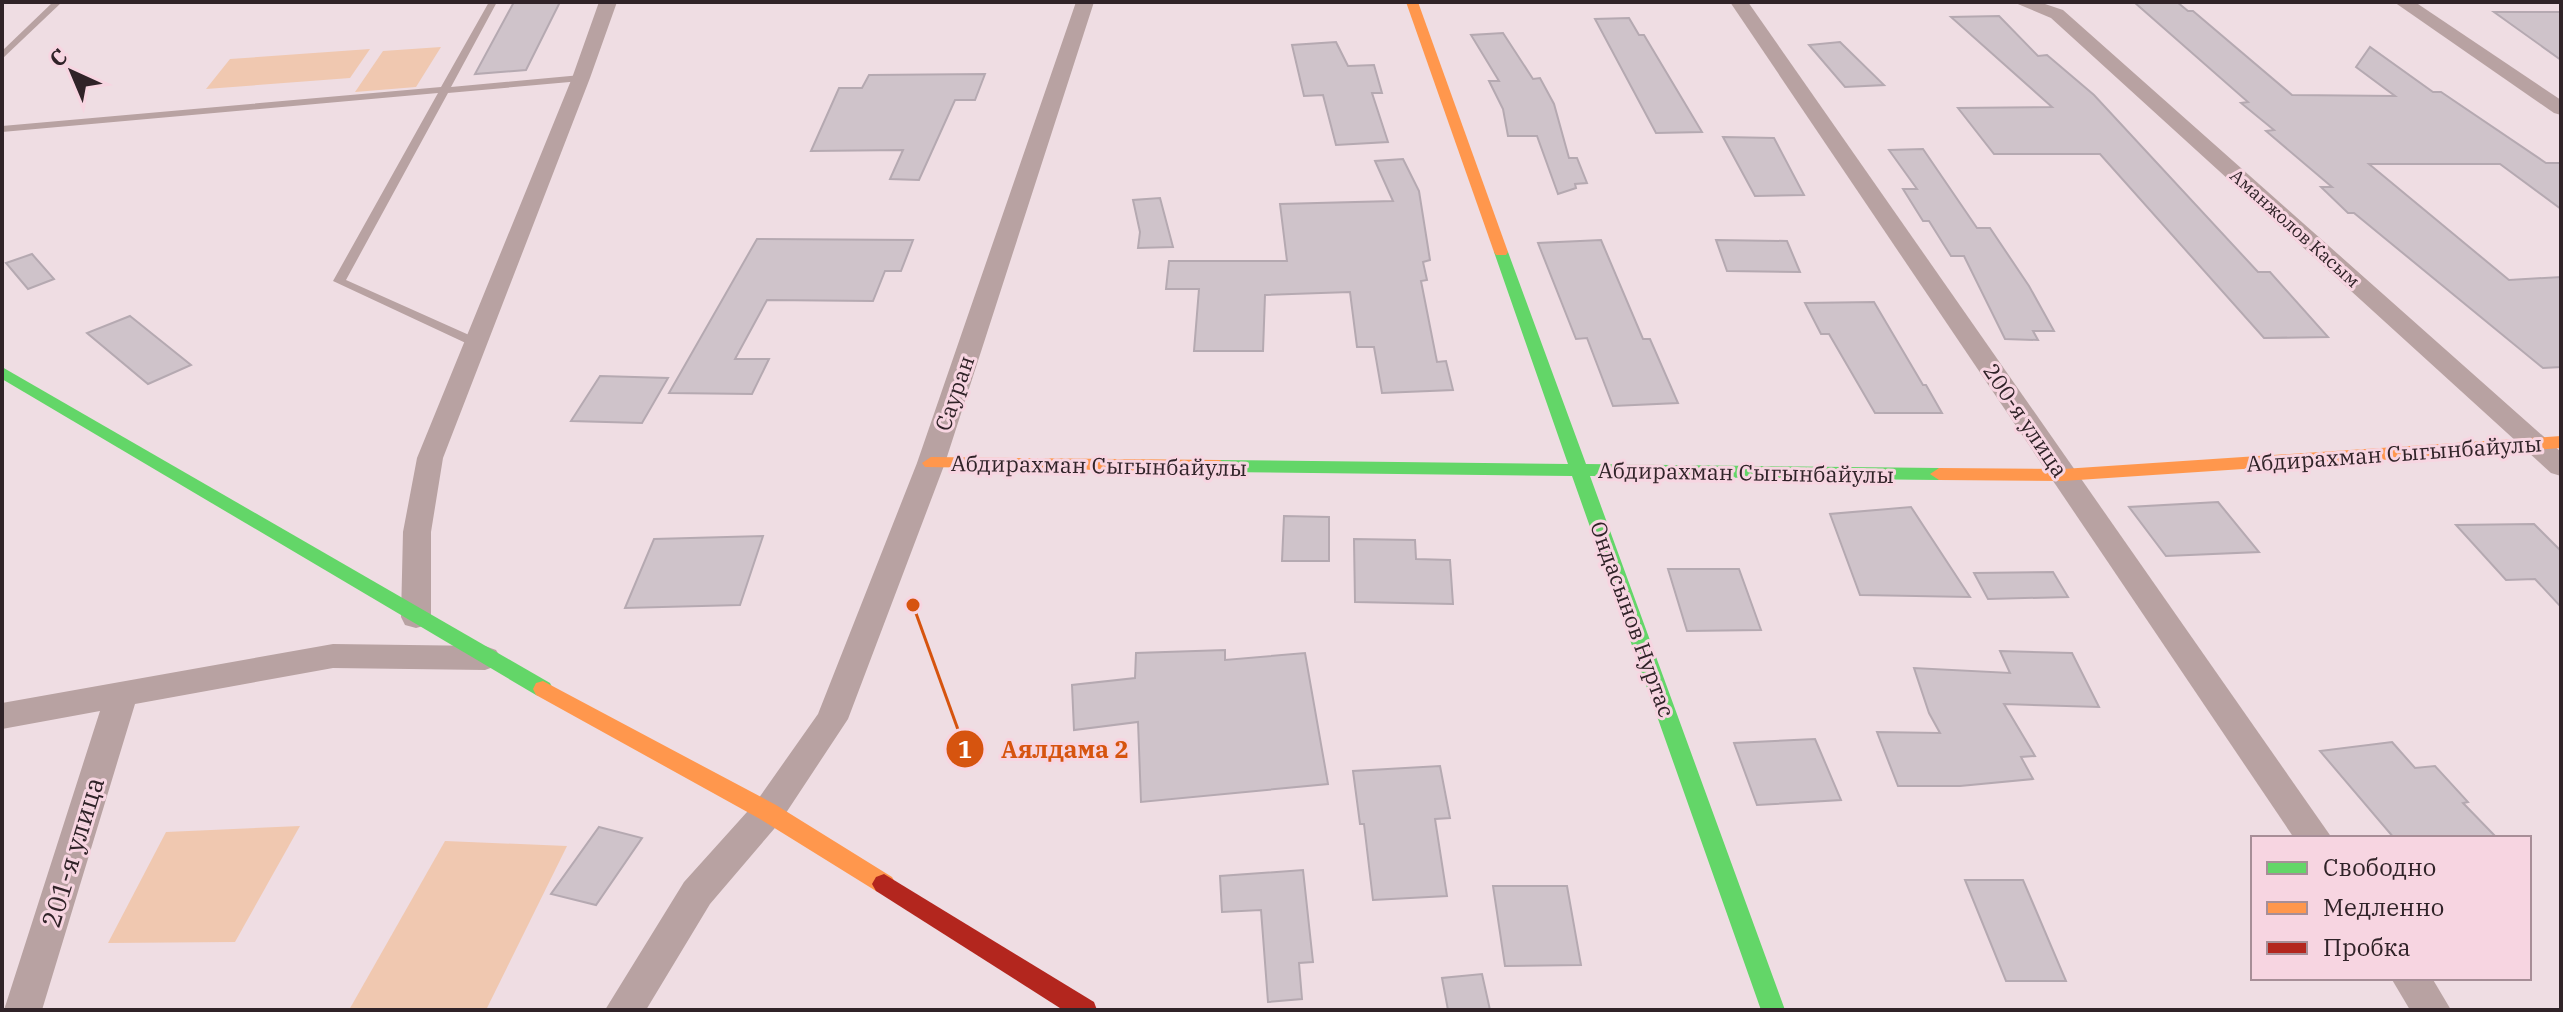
<svg xmlns="http://www.w3.org/2000/svg" width="2563" height="1012" font-family="'IBM Plex Serif',serif">
	<style>
		.green { fill: #f0c8b0 }
		.building { fill: #cfc3ca; stroke: #b5a9b1; stroke-width: 2 }
		.lines { fill: none; stroke-linecap: round; stroke-linejoin: round }
		.lane { fill: #b8a2a2; fill-rule: evenodd }
		.street { fill: #b8a2a2; fill-rule: evenodd }
		.fast { fill: #63d668; fill-rule: evenodd }
		.slow { fill: #ff974d; fill-rule: evenodd }
		.jam { fill: #b3261e; fill-rule: evenodd }
		.labels { text-anchor: middle; dominant-baseline: central; stroke-width: 6; stroke-linejoin: round; paint-order: stroke }
		.far-street-label { font-size: 18px; fill: #302328; stroke: #f7d5e1 }
		.street-label { font-size: 22px; fill: #302328; stroke: #f7d5e1 }
		.near-street-label { font-size: 26px; fill: #302328; stroke: #f7d5e1 }
		.leader { fill: none; stroke: #d6540f; stroke-width: 3 }
		.callout-dot { fill: #d6540f; stroke: #f7d5e1; stroke-width: 3 }
		.mark-label { font-size: 24px; text-anchor: middle; font-weight: bold; fill: #fff }
		.callout-label { font-size: 24px; text-anchor: middle; font-weight: bold; fill: #d6540f; stroke: #f7d5e1; stroke-width: 6; stroke-linejoin: round; paint-order: stroke }
	</style>
	<rect width="100%" height="100%" fill="#efdde3"/>
	<!-- green -->
	<g class="green">
		<path d="M441,47L416,87L355,92L383,51Z"/>
		<path d="M370,49L350,78L206,89L230,59Z"/>
		<path d="M300,826L235,942L108,943L166,832Z"/>
		<path d="M445,841L567,846L486,1010H349Z"/>
	</g>
	<!-- building -->
	<g class="building">
		<path d="M514,2H560L526,70L475,74Z"/>
		<path d="M2134,2H2177L2188,11H2193L2292,95L2395,96L2356,67L2370,47L2433,92H2441L2546,163H2561V209L2500,164H2369L2509,280L2561,277V367L2543,368L2354,213H2348L2321,187H2332L2266,131L2274,130L2241,103L2248,102Z"/>
		<path d="M2494,12H2561V60Z"/>
		<path d="M1999,16L2038,56L2047,55L2094,95L2258,272H2270L2328,337L2264,338L2100,154H1994L1958,108L2052,107L1951,17Z"/>
		<path d="M1629,18L1639,35H1644L1702,132L1656,133L1595,19Z"/>
		<path d="M1503,33L1533,79L1540,78L1554,104L1569,158H1577L1587,183L1575,184L1576,188L1558,194L1537,136H1508L1503,109L1489,81H1499L1471,35Z"/>
		<path d="M1336,42L1348,66L1374,65L1382,93H1372L1388,142L1336,145L1323,95L1304,96L1292,45Z"/>
		<path d="M1840,42L1884,85L1845,87L1809,45Z"/>
		<path d="M985,74L975,100H955L919,180L890,179L903,150L811,151L839,88H862L869,75Z"/>
		<path d="M1723,137L1774,138L1804,195L1755,196Z"/>
		<path d="M1923,149L1977,228H1990L2029,286L2054,331H2033L2038,340L2005,339L1964,256H1951L1929,221H1923L1903,189H1917L1889,150Z"/>
		<path d="M1403,159L1419,191L1430,260L1423,262L1427,280L1421,281L1437,362L1446,361L1453,390L1382,393L1374,347H1357L1350,292L1265,295L1263,351H1194L1199,289H1166L1169,261H1287L1280,204L1393,201L1375,161Z"/>
		<path d="M1160,198L1173,247L1138,248L1140,232L1133,200Z"/>
		<path d="M757,239L913,240L901,271H885L873,301L767,300L735,359H769L752,394L669,393Z"/>
		<path d="M1601,240L1643,339H1650L1678,403L1613,406L1587,338L1576,339L1538,243Z"/>
		<path d="M1716,240L1787,241L1800,272L1727,271Z"/>
		<path d="M32,254L54,279L28,289L6,263Z"/>
		<path d="M1874,302L1923,385H1926L1942,413H1875L1829,334H1821L1805,303Z"/>
		<path d="M130,316L191,365L148,384L87,333Z"/>
		<path d="M600,376L668,378L642,423L571,421Z"/>
		<path d="M2218,502L2259,552L2166,556L2129,507Z"/>
		<path d="M1911,507L1970,597L1860,595L1830,514Z"/>
		<path d="M1284,516L1329,517V561H1282Z"/>
		<path d="M2534,524L2561,551V607L2535,579L2506,580L2456,525Z"/>
		<path d="M763,536L740,605L625,608L654,539Z"/>
		<path d="M1354,539L1415,540L1416,559L1450,560L1453,604L1355,602Z"/>
		<path d="M1668,569H1739L1761,630L1687,631Z"/>
		<path d="M2053,572L2068,597L1988,599L1974,573Z"/>
		<path d="M1225,650V660L1305,653L1328,784L1141,802L1138,722L1074,730L1072,685L1135,678L1136,653Z"/>
		<path d="M2000,651L2072,653L2099,707L2004,704L2035,756L2021,757L2033,779L1960,786H1898L1877,732L1940,733L1929,713L1914,668L2010,673Z"/>
		<path d="M1815,739L1841,800L1757,805L1734,743Z"/>
		<path d="M2392,742L2415,768L2435,766L2468,802L2463,803L2497,838H2394L2320,751Z"/>
		<path d="M1440,766L1450,818L1435,819L1447,896L1373,900L1364,824H1360L1353,771Z"/>
		<path d="M599,827L642,838L596,905L551,894Z"/>
		<path d="M1303,870L1313,962L1299,963L1302,999L1268,1002L1261,910L1222,912L1220,876Z"/>
		<path d="M1965,880H2023L2066,981H2006Z"/>
		<path d="M1493,886H1567L1581,965L1505,966Z"/>
		<path d="M1482,974L1490,1010H1448L1442,978Z"/>
	</g>
	<g class="lines">
		<!-- lane -->
		<g class="lane">
			<path d="M53,2H62L2,59V51Z"/>
			<path d="M489,2H497L451,87L581,75L586,78L581,81L448,93L346,280L478,339L480,342L478,345H470L333,281L438,93L2,132V126L441,87Z"/>
		</g>
		<!-- street -->
		<g class="street">
			<path d="M599,2H617L590,78L443,458L431,532V617L427,625L416,628L405,625L401,617L403,532L417,458L572,78Z"/>
			<path d="M1076,2H1094L945,463L848,719L780,822L710,904L646,1010H605L684,882L756,802L818,714L917,463Z"/>
			<path d="M1730,2H1748L2332,838H2294Z"/>
			<path d="M2013,2H2039L2063,10L2561,452V476L2551,473L2051,18Z"/>
			<path d="M2394,2H2415L2561,100V115L2554,113Z"/>
			<path d="M333,644L485,646L496,650L501,658L496,666L485,670L333,668L135,704L42,1010H4L100,711L2,729V703Z"/>
			<path d="M2391,978H2432L2451,1010H2410Z"/>
		</g>
		<!-- fast -->
		<g class="fast">
			<path d="M1501,248L1508,252L1586,464L1939,468L1948,474L1939,480L1590,476L1785,1010H1761L1572,476L1220,472L1211,466L1220,460L1568,464L1494,252Z"/>
			<path d="M2,367L550,683L553,689L550,695L543,697L536,695L2,379Z"/>
		</g>
		<!-- slow -->
		<g class="slow">
			<path d="M1406,2H1418L1508,252L1506,255H1496L1494,252Z"/>
			<path d="M2561,436V448L2063,481L1939,480L1930,474L1939,468L2063,469Z"/>
			<path d="M931,457L1220,460L1229,466L1220,472L925,467L922,463Z"/>
			<path d="M543,681L776,805L892,877L896,884L892,891L884,894L876,891L760,819L536,695L533,689L536,683Z"/>
		</g>
		<!-- jam -->
		<path class="jam" d="M884,874L1094,1002L1097,1010H1063L876,891L872,884L876,877Z"/>
	</g>
	<g class="labels">
		<!-- far-street labels -->
		<g class="far-street-label">
			<text transform="translate(2295 228) rotate(42)">Аманжолов Касым</text>
		</g>
		<!-- street labels -->
		<g class="street-label">
			<text transform="translate(954 393) rotate(-71)">Сауран</text>
			<text transform="translate(2026 420) rotate(56)">200-я улица</text>
			<text transform="translate(2394 453) rotate(-4)">Абдирахман Сыгынбайулы</text>
			<text transform="translate(1099 465) rotate(1)">Абдирахман Сыгынбайулы</text>
			<text transform="translate(1746 472) rotate(1)">Абдирахман Сыгынбайулы</text>
			<text transform="translate(1633 619) rotate(70)">Ондасынов Нуртас</text>
		</g>
		<!-- near-street labels -->
		<g class="near-street-label">
			<text transform="translate(72 852) rotate(-73)">201-я улица</text>
		</g>
	</g>
	<!-- callouts -->
	<path class="leader" d="M913 605L965 749"/>
	<g class="callout-dot">
		<circle cx="913" cy="605" r="8"/>
		<circle cx="965" cy="749" r="20"/>
	</g>
	<g class="mark-label">
		<text x="965" y="758">1</text>
	</g>
	<g class="callout-label">
		<text x="1065" y="758">Аялдама 2</text>
	</g>
	<!-- border -->
	<rect width="2563" height="1012" fill="none" stroke="#302328" stroke-width="8"/>
	<!-- legend -->
	<rect x="2251" y="836" width="280" height="144" fill="#f7d5e1" stroke="#a78e97" stroke-width="2"/>
	<rect x="2267" y="862" width="40" height="12" fill="#63d668" stroke="#a78e97" stroke-width="2"/>
	<text x="2323" y="876" font-size="24" fill="#302328">Свободно</text>
	<rect x="2267" y="902" width="40" height="12" fill="#ff974d" stroke="#a78e97" stroke-width="2"/>
	<text x="2323" y="916" font-size="24" fill="#302328">Медленно</text>
	<rect x="2267" y="942" width="40" height="12" fill="#b3261e" stroke="#a78e97" stroke-width="2"/>
	<text x="2323" y="956" font-size="24" fill="#302328">Пробка</text>
	<!-- north arrow -->
	<g transform="translate(72 72) rotate(316)" stroke="#f7d5e1" stroke-width="6" paint-order="stroke">
	<path d="M0-6L14 30L0 20L-14 30Z" fill="#302328"/>
	<text y="-12" font-size="22" font-weight="bold" text-anchor="middle" fill="#302328">С</text>
	</g>
</svg>
